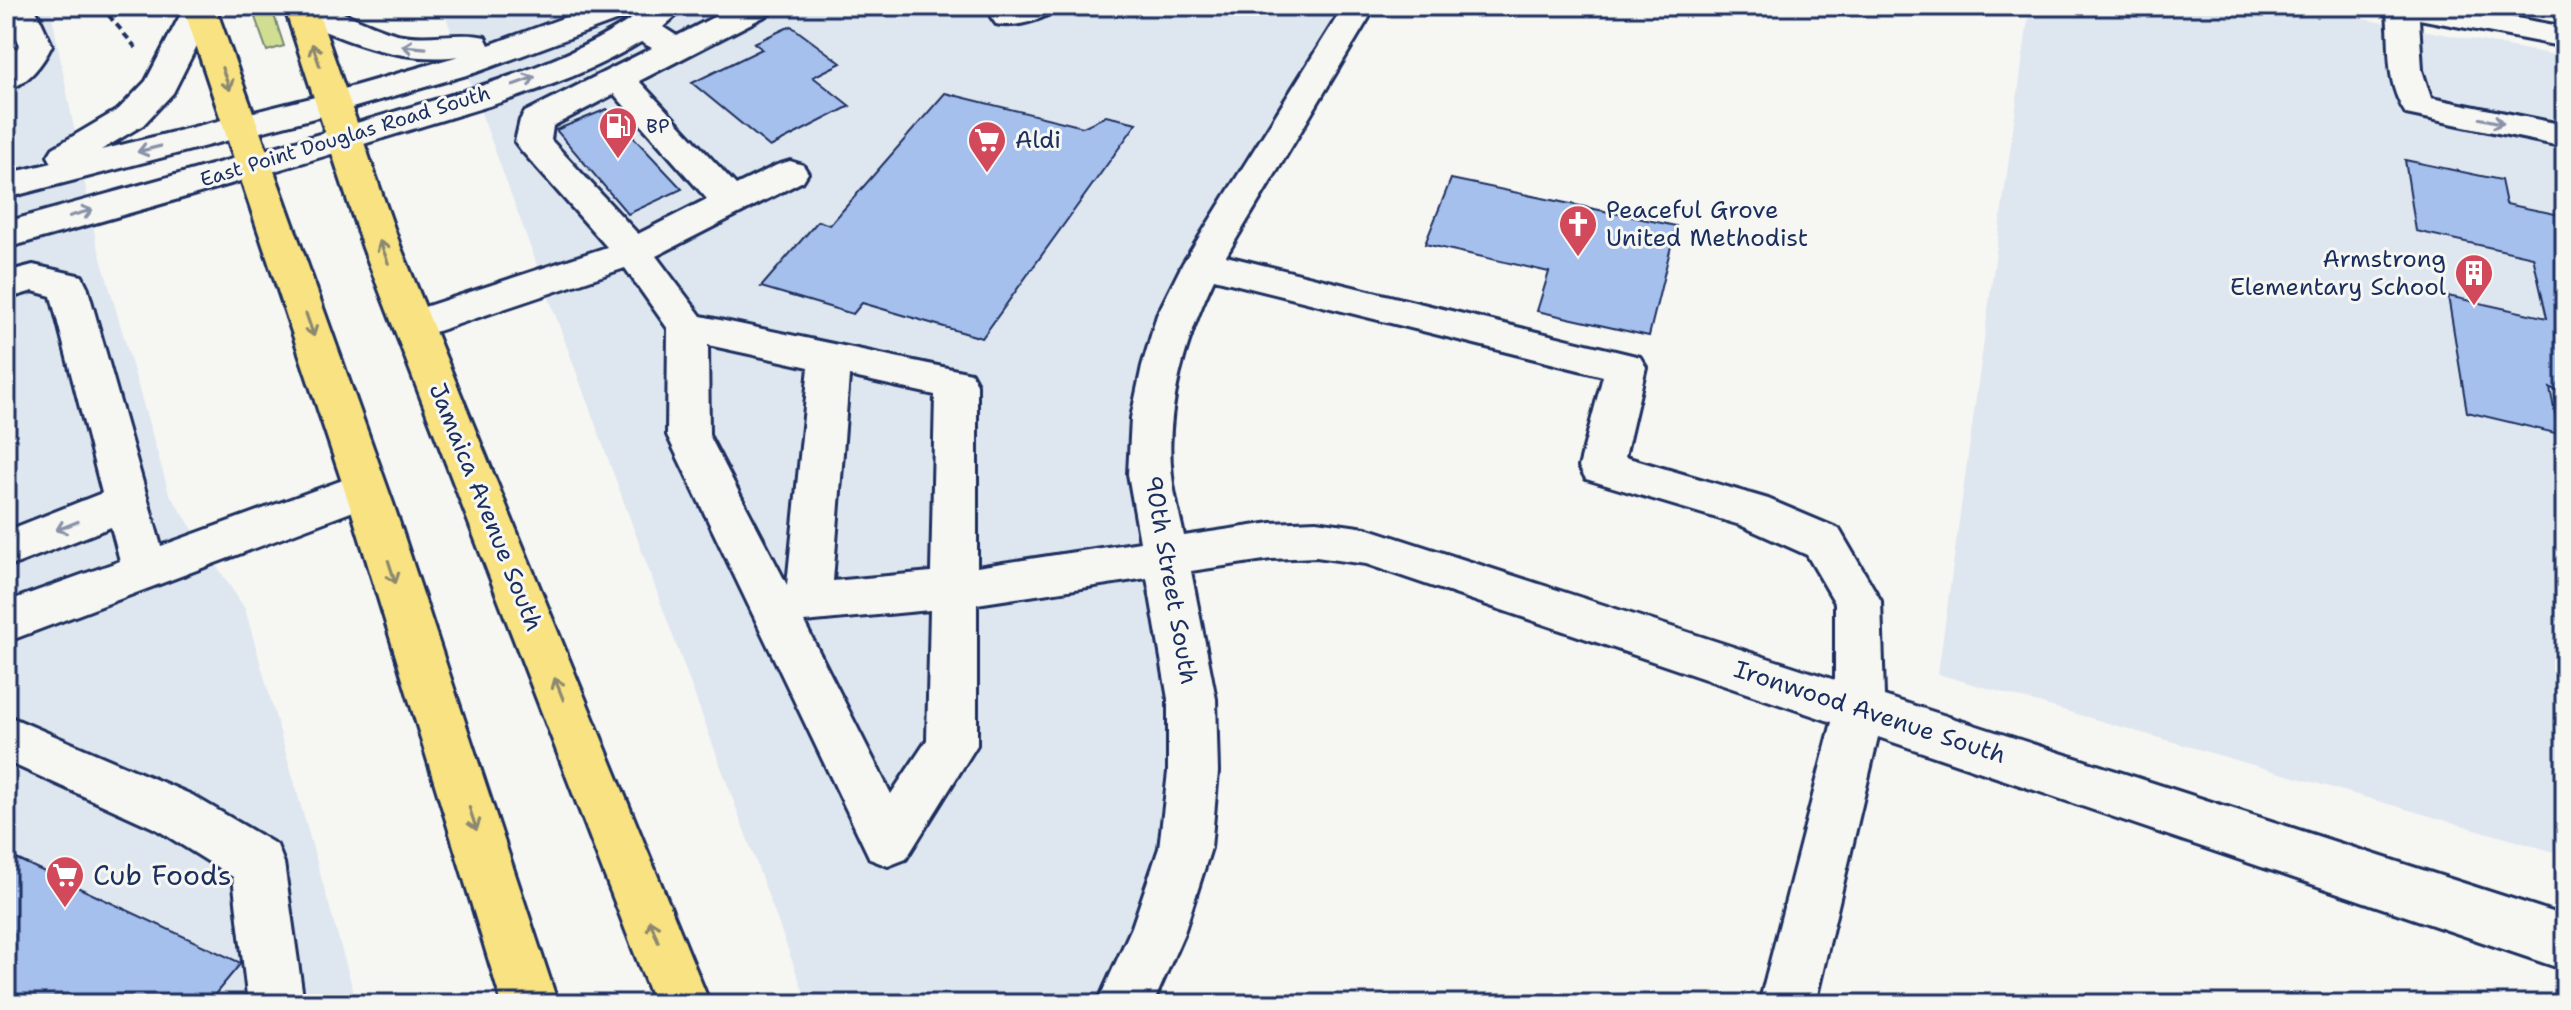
<svg xmlns="http://www.w3.org/2000/svg" width="2571" height="1010" font-family="'Shantell Sans',sans-serif">
	<style>
		.built { fill: #dee6f0 }
		.green { fill: #d1de91; stroke: #768678; stroke-width: 2 }
		.building { fill: #a6c0ed; stroke: #1b2f5e; stroke-width: 2 }
		.lines { fill: none; stroke-linecap: round; stroke-linejoin: round }
		.minor-casing { stroke: #1b2f5e; stroke-width: 6 }
		.major-casing { stroke: #1b2f5e; stroke-width: 6 }
		.path { stroke: #1b2f5e; stroke-width: 4; stroke-dasharray: 7 5; stroke-linecap: butt }
		.minor { fill: #f6f6f2; fill-rule: evenodd }
		.major { fill: #f8e281; fill-rule: evenodd }
		.oneway { stroke: #8892a8 }
		.oneway2 { stroke: #8a8870 }
		.labels { text-anchor: middle; dominant-baseline: central; stroke-width: 6; stroke-linejoin: round; paint-order: stroke }
		.far-poi-label { font-size: 20px; fill: #1b2f5e; stroke: #f6f6f2; text-anchor: start }
		.far-street-label { font-size: 20px; fill: #1b2f5e; stroke: #f6f6f2 }
		.poi-label { font-size: 24px; fill: #1b2f5e; stroke: #f6f6f2; text-anchor: start }
		.street-label { font-size: 24px; fill: #1b2f5e; stroke: #f6f6f2 }
		.near-poi-label { font-size: 28px; fill: #1b2f5e; stroke: #f6f6f2; text-anchor: start }
	</style>
	<rect width="100%" height="100%" fill="#f6f6f2"/>
	<filter id="ink" filterUnits="userSpaceOnUse"><feTurbulence type="fractalNoise" baseFrequency=".0125" numOctaves="2"/><feDisplacementMap in="SourceGraphic" scale="16" xChannelSelector="R" yChannelSelector="G"/><feConvolveMatrix kernelMatrix="1 2 1 2 8 2 1 2 1" color-interpolation-filters="sRGB"/></filter>
	<g filter="url(#ink)">
		<!-- built -->
		<g class="built">
			<path d="M6,6H50L96,241L169,493L245,609L357,1004H6Z"/>
			<path d="M442,6H1360L1162,366L1192,699L1125,1004H808Z"/>
			<path d="M2030,6H2294L2565,57V855L1938,674Z"/>
		</g>
		<!-- green -->
		<path class="green" d="M251,6H271L284,46L267,51Z"/>
		<!-- building -->
		<g class="building">
			<path d="M791,26L841,63L813,77L850,106L770,147L692,83L762,49L754,43Z"/>
			<path d="M945,93L1083,127L1106,116L1137,123L982,338L862,303L853,314L761,287L818,221L830,225Z"/>
			<path d="M607,109L682,189L628,214L556,130Z"/>
			<path d="M2405,160L2501,180L2506,204L2565,216V392L2550,388L2559,434L2467,412L2448,296L2547,318L2533,257L2416,231Z"/>
			<path d="M1451,179L1676,226L1649,336L1537,311L1549,272L1425,244Z"/>
			<path d="M6,854L241,963L207,1004H6Z"/>
		</g>
		<g class="lines">
			<!-- minor casing -->
			<g class="minor-casing">
				<g id="minor">
					<path d="M6,6H34L52,45C43,64 27,85 6,90V61L20,45L6,15Z"/>
					<path d="M185,6L216,8L173,93L143,125L101,150L323,95L459,56C400,64 342,40 290,16L285,9L287,6C297,6 309,5 319,6C343,9 374,30 403,35C430,40 459,31 485,37L489,45L596,6H642L637,13L477,72L345,110L6,198V174L52,163L48,156L53,148L119,109L146,81Z"/>
					<path d="M650,6H687L663,27L677,36L735,6H776L771,13L639,81L736,185L777,165L790,161L803,165L808,173L803,181L656,256L701,316L971,373L977,384V567L1140,542L1128,474L1131,418L1142,366L1157,315L1183,263L1344,6H1376L1226,256L1640,357L1646,367L1625,457L1768,499L1839,529L1881,601L1884,696L2565,916V970L1878,737L1815,1004H1759L1832,722L1366,564L1316,557L1271,559L1191,571L1216,699L1218,772L1211,848L1184,933L1153,1004H1097L1132,927L1159,848L1168,772V699L1147,578L977,604V745L906,859L888,866L870,859L667,435L668,329L625,268L414,339L400,335L394,325L400,315L607,247L521,150L515,142L520,120L525,112L652,48L641,42C569,86 483,107 403,132C271,173 139,211 6,248V222C133,187 261,152 387,114C478,87 573,63 650,6ZM614,94L707,199L638,234L551,140L553,126ZM1214,279L1603,376L1579,467L1586,479L1740,525L1807,555L1835,603V680L1366,528L1316,521L1271,523L1184,536C1180,516 1174,496 1172,476C1164,410 1186,338 1214,279ZM708,345L809,367L787,585L709,435ZM849,376L935,395L931,572L833,581ZM930,610L927,740L891,794L804,622Z"/>
					<path d="M1009,6H1057C1047,21 1012,28 996,24L991,17L996,10Z"/>
					<path d="M2386,6H2453L2565,27V47L2419,19L2422,70L2431,98L2565,125V147L2406,114C2383,79 2392,44 2386,6Z"/>
					<path d="M33,265L82,276L87,286L161,546L365,472L380,477L387,489L380,501L6,642V602L120,561L111,527L6,568V531L102,493L51,296L33,291L6,299V272Z"/>
					<path d="M6,715L192,795L277,845L284,863L304,1004H248L233,877L156,829L6,761Z"/>
				</g>
			</g>
			<!-- major casing -->
			<g class="major-casing">
				<g id="major">
					<path d="M183,6H215L393,503L558,1004H502L349,503Z"/>
					<path d="M284,6H316L401,248L710,1004H654L363,248Z"/>
				</g>
			</g>
			<!-- path -->
			<path class="path" d="M101,6L136,48"/>
			<!-- minor -->
			<use href="#minor" class="minor"/>
			<!-- major -->
			<use href="#major" class="major"/>
		</g>
		<!-- one-way arrows -->
		<defs><path id="oneway-shaft" d="M-6 0H5M1.5-3L5.5 0L1.5 3" fill="none" stroke-width="1.6" stroke-linecap="round" stroke-linejoin="round" transform="scale(2)"/></defs>
		<g class="oneway">
			<use href="#oneway-shaft" transform="translate(414 47) rotate(-175)"/>
			<use href="#oneway-shaft" transform="translate(524 81) rotate(-20)"/>
			<use href="#oneway-shaft" transform="translate(2492 121) rotate(12)"/>
			<use href="#oneway-shaft" transform="translate(149 149) rotate(166)"/>
			<use href="#oneway-shaft" transform="translate(81 213) rotate(-16)"/>
			<use href="#oneway-shaft" transform="translate(67 526) rotate(158)"/>
		</g>
		<g class="oneway2">
			<use href="#oneway-shaft" transform="translate(316 55) rotate(-109)"/>
			<use href="#oneway-shaft" transform="translate(226 79) rotate(70)"/>
			<use href="#oneway-shaft" transform="translate(384 252) rotate(-111)"/>
			<use href="#oneway-shaft" transform="translate(310 325) rotate(71)"/>
			<use href="#oneway-shaft" transform="translate(392 572) rotate(72)"/>
			<use href="#oneway-shaft" transform="translate(559 689) rotate(-112)"/>
			<use href="#oneway-shaft" transform="translate(473 819) rotate(72)"/>
			<use href="#oneway-shaft" transform="translate(654 931) rotate(-111)"/>
		</g>
	</g>
	<!-- icons -->
	<defs>
		<g id="fuel-pin" transform="scale(2)"><path d="M0 17L-7.5 6A9.5 9.5 0 1 1 7.5 6Z" fill="#d1495b" stroke="#f6f6f2"/><path d="M-5.5-6h7V0h2V4h1.3V-2.5L3-4.5l.8-.8L6-3V5H2.5V1h-1V6h-7ZM-4.2-4.7v3.2H.2V-4.7Z" fill="#fff"/></g>
		<g id="supermarket-pin" transform="scale(2)"><path d="M0 17L-7.5 6A9.5 9.5 0 1 1 7.5 6Z" fill="#d1495b" stroke="#f6f6f2"/><path d="M-6-5.5h2.5l.6 2H6L4.5 2H-2.5L-4.4-4H-6ZM-1.5 3.2a1.3 1.3 0 1 0 .1 0ZM3 3.2a1.3 1.3 0 1 0 .1 0Z" fill="#fff"/></g>
		<g id="church-pin" transform="scale(2)"><path d="M0 17L-7.5 6A9.5 9.5 0 1 1 7.5 6Z" fill="#d1495b" stroke="#f6f6f2"/><path d="M-1.2-6h2.4v3.5h3.3v2.4h-3.3V6h-2.4V-.1h-3.3v-2.4h3.3Z" fill="#fff"/></g>
		<g id="building-pin" transform="scale(2)"><path d="M0 17L-7.5 6A9.5 9.5 0 1 1 7.5 6Z" fill="#d1495b" stroke="#f6f6f2"/><path d="M-4-6H4V6H1V3H-1V6H-4ZM-2.5-4.3h1.7v1.8h-1.7ZM.8-4.3h1.7v1.8H.8ZM-2.5-1h1.7V.8h-1.7ZM.8-1h1.7V.8H.8Z" fill="#fff"/></g>
	</defs>
	<g fill-rule="evenodd">
		<use href="#fuel-pin" x="618" y="126"/>
		<use href="#supermarket-pin" x="987" y="140"/>
		<use href="#church-pin" x="1578" y="224"/>
		<use href="#building-pin" x="2474" y="273"/>
		<use href="#supermarket-pin" x="65" y="875"/>
	</g>
	<g class="labels">
		<!-- far-poi labels -->
		<g class="far-poi-label">
			<text x="646" y="126">BP</text>
		</g>
		<!-- far-street labels -->
		<g class="far-street-label">
			<text transform="translate(345 136) rotate(-17)">East Point Douglas Road South</text>
		</g>
		<!-- poi labels -->
		<g class="poi-label">
			<text x="1015" y="140">Aldi</text>
			<text x="1606" y="210">Peaceful Grove<tspan x="1606" dy="28">United Methodist</tspan></text>
			<text x="2446" y="259" text-anchor="end">Armstrong<tspan x="2446" dy="28">Elementary School</tspan></text>
		</g>
		<!-- street labels -->
		<g class="street-label">
			<text transform="translate(486 507) rotate(68)">Jamaica Avenue South</text>
			<text transform="translate(1171 580) rotate(80)">90th Street South</text>
			<text transform="translate(1870 712) rotate(18)">Ironwood Avenue South</text>
		</g>
		<!-- near-poi labels -->
		<g class="near-poi-label">
			<text x="93" y="875">Cub Foods</text>
		</g>
	</g>
	<!-- margin -->
	<rect width="2571" height="1010" fill="none" stroke="#f6f6f2" stroke-width="32"/>
	<rect x="16" y="16" width="2539" height="978" fill="none" stroke="#1b2f5e" stroke-width="3" filter="url(#ink)"/>
</svg>
